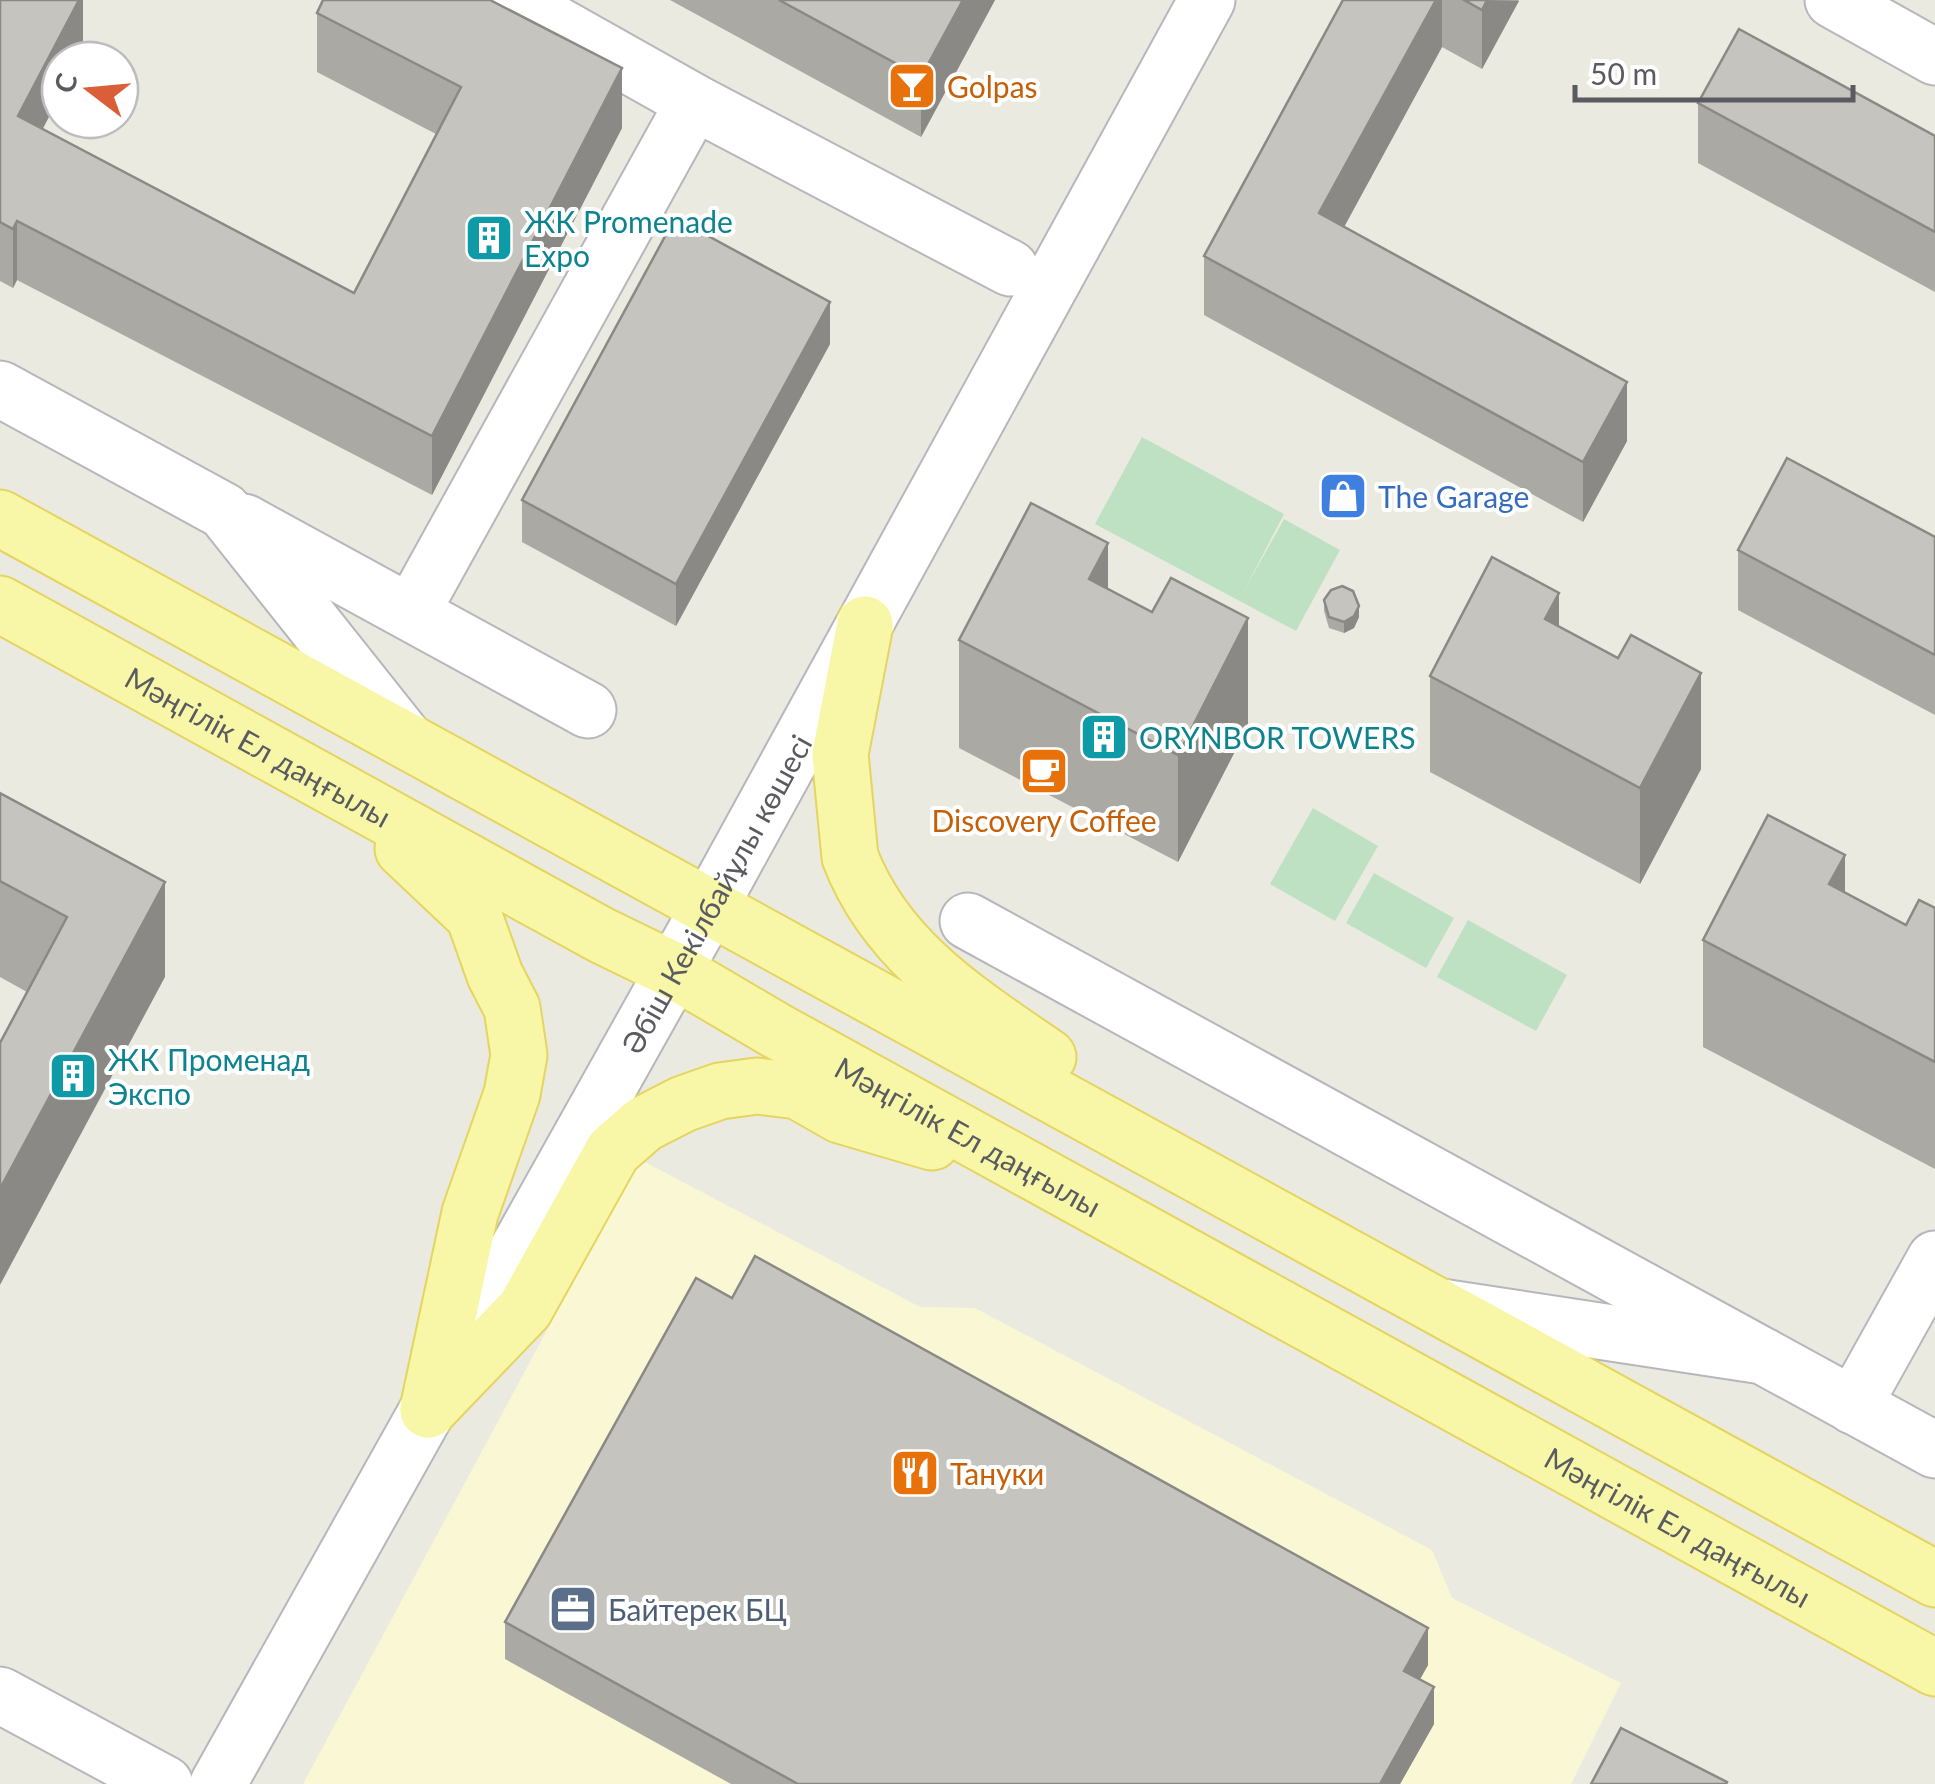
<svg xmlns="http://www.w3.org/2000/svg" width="1935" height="1784" font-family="Lato,sans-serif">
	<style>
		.commercial { fill: #faf7d5 }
		.green { fill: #bee1c3 }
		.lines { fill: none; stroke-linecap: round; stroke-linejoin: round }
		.minor-casing { stroke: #b6b7bc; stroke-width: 59 }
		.major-casing { stroke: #e5d45f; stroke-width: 59 }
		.minor { stroke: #fff; stroke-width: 55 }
		.major { stroke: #f8f7a8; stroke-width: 55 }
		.wall { fill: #aaa9a3 }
		.shaded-wall { fill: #8b8985 }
		.building { fill: #c6c4be; stroke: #8b8985; stroke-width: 2.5 }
		.labels { text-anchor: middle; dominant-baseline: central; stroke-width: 8; stroke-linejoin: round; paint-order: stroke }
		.food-label { font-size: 30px; fill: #c56008; stroke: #fff; text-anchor: start }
		.culture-label { font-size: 30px; fill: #0d838f; stroke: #fff; text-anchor: start }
		.shop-label { font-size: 30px; fill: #366cbe; stroke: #fff; text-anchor: start }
		.street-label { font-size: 30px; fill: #595b60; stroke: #fff }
		.service-label { font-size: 30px; fill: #4e5e75; stroke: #fff; text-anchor: start }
	</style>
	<rect width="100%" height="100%" fill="#ebeae0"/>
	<!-- commercial -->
	<path class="commercial" d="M639,1159L920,1307L975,1308L1432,1550L1452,1598L1621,1683L1571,1784H303Z"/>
	<!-- green -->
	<g class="green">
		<path d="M1142,437L1284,514L1244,591L1284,519L1340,550L1296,631L1095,524Z"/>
		<path d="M1313,808L1378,846L1335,921L1270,884Z"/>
		<path d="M1374,873L1454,918L1426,968L1346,923Z"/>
		<path d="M1468,920L1567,975L1536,1031L1437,977Z"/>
	</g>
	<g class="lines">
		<!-- minor casing -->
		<g class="minor-casing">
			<g id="minor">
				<path d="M1833,0L1935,57"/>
				<path d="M694,102L1010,268"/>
				<path d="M0,389L224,511L406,740"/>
				<path d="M244,522L588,710"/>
				<path d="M411,613L694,102L513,0"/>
				<path d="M968,921L1763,1356"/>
				<path d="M1441,1307L1763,1356L1935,1450"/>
				<path d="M1853,1406L1935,1259"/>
				<path d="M0,1695L165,1784"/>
				<path id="s1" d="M218,1784L710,906L1207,0"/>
			</g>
		</g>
		<!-- major casing -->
		<g class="major-casing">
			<g id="major">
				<path d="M0,518L1935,1579"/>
				<path id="s2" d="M0,604L601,935L675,971L777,1031L1935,1668"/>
				<path d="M865,624L840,754L850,857C886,951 968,1002 1048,1057"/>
				<path d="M403,849L474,916L495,975L512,1008L519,1055L512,1094L470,1213L428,1410"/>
				<path d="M428,1410L525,1309L613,1151L644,1124L683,1104L720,1091L757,1086L798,1091L840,1115L932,1142"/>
			</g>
		</g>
		<!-- minor -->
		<use href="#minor" class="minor"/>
		<!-- major -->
		<use href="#major" class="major"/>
	</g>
	<!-- wall -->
	<g class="wall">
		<path d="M0,0H83V52L42,129L354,293L436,134L317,72V13L622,128L432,495L17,280L13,288L0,281Z"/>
		<path d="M670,0H995L921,137Z"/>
		<path d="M1343,0H1519L1482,69L1442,47L1344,227L1627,441L1583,522L1204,315V256Z"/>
		<path d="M1698,103L1935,136V292L1698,163Z"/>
		<path d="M830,344L676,626L522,542V500Z"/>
		<path d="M1935,537V715L1738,610V550Z"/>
		<path d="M1108,589L1248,726L1178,862L959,748V640Z"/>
		<path d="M1324,600L1359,617L1354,628L1344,633L1329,628L1324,611Z"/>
		<path d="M1559,627L1701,769L1640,884L1430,772V676Z"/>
		<path d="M0,793L165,977L27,992L0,977Z"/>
		<path d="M1935,908V1169L1703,1047V940L1906,925Z"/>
		<path d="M732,1298L1428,1665L1420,1679L1434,1724L1400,1784H731L505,1659V1622Z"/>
	</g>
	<!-- shaded-wall -->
	<g class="shaded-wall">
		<path d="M79,0H83V52L79,60H60V96L18,176V116Z"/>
		<path d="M963,0H995L921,137V77Z"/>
		<path d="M1436,0H1442V47L1319,273V213Z"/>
		<path d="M1487,0L1519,1L1482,69V10Z"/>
		<path d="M622,68V128L432,495V436Z"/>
		<path d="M17,221V280L13,288V229Z"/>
		<path d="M830,302V344L676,626V584Z"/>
		<path d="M1627,382V441L1583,522V462Z"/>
		<path d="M1108,543V650L1089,579Z"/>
		<path d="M1559,593V688L1545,619Z"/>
		<path d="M1359,606V617L1354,628L1344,633V622Z"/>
		<path d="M1248,618V726L1178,862V755Z"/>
		<path d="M1701,673V769L1640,884V788Z"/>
		<path d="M1845,855V963L1829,884Z"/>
		<path d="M165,882V977L0,1285V1189Z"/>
		<path d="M1428,1628V1665L1404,1708V1671Z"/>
		<path d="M1434,1687V1724L1400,1784H1380Z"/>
	</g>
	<!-- building -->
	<g class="building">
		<path d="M0,0H79L18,116L354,293L461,87L317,13L323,0H490L622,68L432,436L17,221L13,229L0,222Z"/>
		<path d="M779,0H963L921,77Z"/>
		<path d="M1343,0H1436L1319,213L1627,382L1583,462L1204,256Z"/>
		<path d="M1464,0H1487L1482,10Z"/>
		<path d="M1739,29L1935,136V232L1698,103Z"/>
		<path d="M675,218L830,302L676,584L522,500Z"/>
		<path d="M1787,458L1935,537V655L1738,550Z"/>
		<path d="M1031,503L1108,543L1089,579L1152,612L1171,578L1248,618L1178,755L959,640Z"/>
		<path d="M1492,557L1559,593L1545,619L1618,658L1631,635L1701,673L1640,788L1430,676Z"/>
		<path d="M1342,586L1353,591L1359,606L1354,616L1344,622L1329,617L1324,600L1331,590Z"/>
		<path d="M0,793L165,882L0,1189V1043L67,917L0,881Z"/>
		<path d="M1768,815L1845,855L1829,884L1906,925L1919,900L1935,908V1062L1703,940Z"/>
		<path d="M755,1256L1428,1628L1404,1671L1434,1687L1380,1784H798L505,1622L696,1278L732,1298Z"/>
		<path d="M1621,1728L1727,1782L1726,1784H1591Z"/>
	</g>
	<!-- icons -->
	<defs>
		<g id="bar-square" transform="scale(2.5)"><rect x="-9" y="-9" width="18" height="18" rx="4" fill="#e8710a" stroke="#fff"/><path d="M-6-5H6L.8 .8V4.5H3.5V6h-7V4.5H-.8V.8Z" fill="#fff"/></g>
		<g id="building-square" transform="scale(2.5)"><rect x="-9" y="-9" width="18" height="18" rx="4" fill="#0f9aa8" stroke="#fff"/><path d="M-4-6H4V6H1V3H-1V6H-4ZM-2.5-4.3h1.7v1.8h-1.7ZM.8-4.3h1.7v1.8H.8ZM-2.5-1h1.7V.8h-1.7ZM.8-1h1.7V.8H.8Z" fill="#fff"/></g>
		<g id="shop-square" transform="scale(2.5)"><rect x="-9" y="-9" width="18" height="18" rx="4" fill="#3f7fe0" stroke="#fff"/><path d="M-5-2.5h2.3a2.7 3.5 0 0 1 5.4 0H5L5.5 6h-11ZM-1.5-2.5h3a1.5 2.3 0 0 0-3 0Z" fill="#fff"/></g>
		<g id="cafe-square" transform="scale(2.5)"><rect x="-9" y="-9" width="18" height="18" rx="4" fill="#e8710a" stroke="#fff"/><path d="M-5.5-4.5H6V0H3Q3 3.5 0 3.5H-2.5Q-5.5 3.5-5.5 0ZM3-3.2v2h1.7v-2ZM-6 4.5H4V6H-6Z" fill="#fff"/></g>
		<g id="restaurant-square" transform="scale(2.5)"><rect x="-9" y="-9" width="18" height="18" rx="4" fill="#e8710a" stroke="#fff"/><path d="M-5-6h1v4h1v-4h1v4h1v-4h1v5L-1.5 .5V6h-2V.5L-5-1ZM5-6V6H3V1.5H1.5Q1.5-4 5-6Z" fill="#fff"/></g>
		<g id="office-square" transform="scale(2.5)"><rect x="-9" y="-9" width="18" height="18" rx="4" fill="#5c6f8a" stroke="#fff"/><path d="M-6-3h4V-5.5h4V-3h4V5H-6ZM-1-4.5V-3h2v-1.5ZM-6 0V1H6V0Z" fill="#fff"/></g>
	</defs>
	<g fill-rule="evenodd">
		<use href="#bar-square" x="912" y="86"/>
		<use href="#building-square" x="489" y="238"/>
		<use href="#shop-square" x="1343" y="496"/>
		<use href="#building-square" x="1104" y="737"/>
		<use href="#cafe-square" x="1044" y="771"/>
		<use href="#building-square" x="73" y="1076"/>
		<use href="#restaurant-square" x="915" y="1473"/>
		<use href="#office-square" x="573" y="1609"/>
	</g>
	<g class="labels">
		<!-- food labels -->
		<g class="food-label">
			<text x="947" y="86">Golpas</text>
			<text x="1044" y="820" text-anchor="middle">Discovery Coffee</text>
			<text x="950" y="1473">Тануки</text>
		</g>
		<!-- culture labels -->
		<g class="culture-label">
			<text x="524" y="221">ЖК Promenade<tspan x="524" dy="34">Expo</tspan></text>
			<text x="1139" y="737">ORYNBOR TOWERS</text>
			<text x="108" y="1059">ЖК Променад<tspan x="108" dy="34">Экспо</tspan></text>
		</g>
		<!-- shop labels -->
		<g class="shop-label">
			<text x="1378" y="496">The Garage</text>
		</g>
		<!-- street labels -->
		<g class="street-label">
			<text stroke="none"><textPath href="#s2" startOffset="295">Мәңгілік Ел даңғылы</textPath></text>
			<text stroke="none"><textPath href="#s1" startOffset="1020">Әбіш Кекілбайұлы көшесі</textPath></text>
			<text stroke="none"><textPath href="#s2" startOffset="1105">Мәңгілік Ел даңғылы</textPath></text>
			<text stroke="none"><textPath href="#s2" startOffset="1915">Мәңгілік Ел даңғылы</textPath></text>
		</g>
		<!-- service labels -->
		<g class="service-label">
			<text x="608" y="1609">Байтерек БЦ</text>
		</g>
	</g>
	<!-- north arrow -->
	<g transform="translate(90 90) rotate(286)"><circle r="48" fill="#ffffff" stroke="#bdbdbf" stroke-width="2.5"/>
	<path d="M0-8L18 38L0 25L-18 38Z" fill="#da5e37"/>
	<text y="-15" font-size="28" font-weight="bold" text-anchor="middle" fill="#595b60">С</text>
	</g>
	<!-- scale -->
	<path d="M1575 85v15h278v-15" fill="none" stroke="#595b60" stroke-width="5"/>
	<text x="1590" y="85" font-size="30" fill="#595b60" stroke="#ffffff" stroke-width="8" paint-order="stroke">50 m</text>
</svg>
